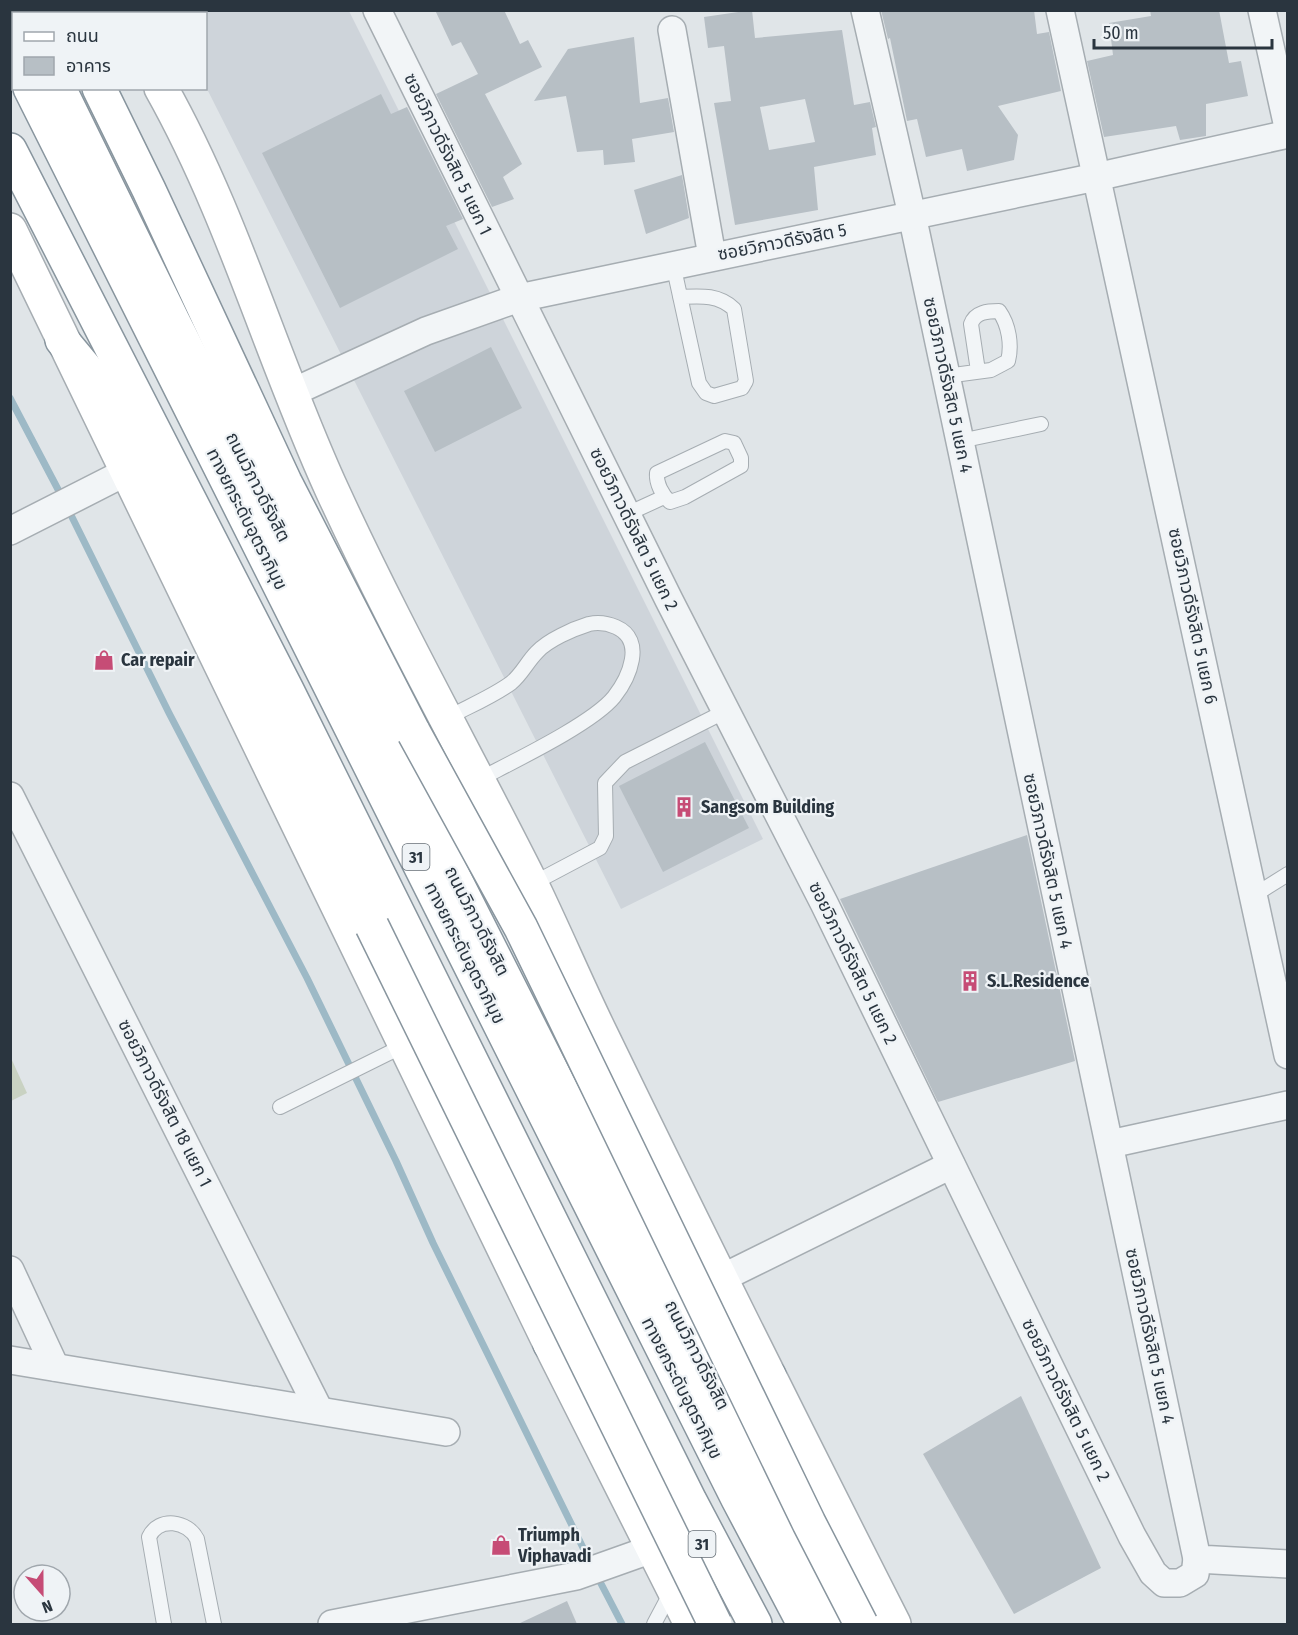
<svg xmlns="http://www.w3.org/2000/svg" width="1298" height="1635" font-family="'Fira Sans Condensed','Noto Sans Thai',sans-serif">
	<style>
		.built { fill: #ced4da }
		.green { fill: #c9d2c2 }
		.lines { fill: none; stroke-linecap: round; stroke-linejoin: round }
		.stream { stroke: #9db9c6; stroke-width: 7 }
		.building { fill: #b7bfc5; fill-rule: evenodd }
		.lane-casing { stroke: #a6adb2; stroke-width: 16 }
		.street-casing { stroke: #a6adb2; stroke-width: 30 }
		.secondary-casing { stroke: #a6adb2; stroke-width: 36 }
		.highway-casing { stroke: #88959e; stroke-width: 36 }
		.lane { stroke: #f2f5f7; stroke-width: 14 }
		.street { stroke: #f2f5f7; stroke-width: 27 }
		.secondary { stroke: #fff; stroke-width: 33 }
		.highway { stroke: #fff; stroke-width: 33 }
		.highway-bridge-casing { stroke: #88959e; stroke-width: 36; stroke-linecap: butt }
		.highway-bridge { stroke: #fff; stroke-width: 33 }
		.labels { text-anchor: middle; dominant-baseline: central; stroke-width: 4.5; stroke-linejoin: round; paint-order: stroke }
		.shield { fill: #eff3f6; stroke: #656e76; stroke-width: 1.5 }
		.shield-label { font-size: 16px; font-weight: bold; fill: #2a353f }
		.street-label { font-size: 18px; fill: #2a353f; stroke: #eff3f6 }
		.poi-label { font-size: 18px; font-weight: bold; fill: #2a353f; stroke: #eff3f6; text-anchor: start }
	</style>
	<rect width="100%" height="100%" fill="#e0e5e8"/>
	<!-- built -->
	<path class="built" d="M167,11H349L763,839L621,909L206,87V14L169,13Z"/>
	<!-- green -->
	<path class="green" d="M11,1058L27,1093L11,1101H10Z"/>
	<g class="lines">
		<!-- stream -->
		<g class="stream">
			<path d="M10,398L62,497"/>
			<path d="M67,507L169,713L307,978L396,1161L433,1243L591,1564"/>
			<path d="M596,1574L622,1624"/>
		</g>
	</g>
	<!-- building -->
	<g class="building">
		<path d="M435,10H504L520,44L528,40L542,67L485,94L522,164L503,177L514,199L492,207L436,94L478,74L461,42L452,46Z"/>
		<path d="M752,10L755,38L842,30L854,105L870,102L876,127L872,128L876,155L814,167L818,210L735,225L714,103L731,101L724,46L708,48L704,17ZM805,99L815,142L769,150L760,107Z"/>
		<path d="M881,10H1034L1037,34L1049,32L1061,91L998,106L1018,135L1014,160L967,171L962,149L926,157L917,119L907,121L890,38L888,39Z"/>
		<path d="M1150,10H1219L1229,63L1241,61L1248,96L1206,104V136L1180,140L1176,126L1104,137L1087,61L1113,55L1109,23L1151,16Z"/>
		<path d="M634,37L640,103L668,98L674,132L632,139L635,162L604,165L603,150L577,152L566,96L534,101L568,49Z"/>
		<path d="M381,94L391,114L407,107L463,219L446,226L458,249L340,308L262,153Z"/>
		<path d="M682,175L689,218L646,234L634,190Z"/>
		<path d="M491,347L522,408L435,452L404,391Z"/>
		<path d="M705,742L749,828L663,872L619,786Z"/>
		<path d="M1027,835L1075,1061L938,1102L840,899Z"/>
		<path d="M1021,1396L1101,1568L1014,1614L923,1454Z"/>
		<path d="M567,1601L577,1624H518Z"/>
	</g>
	<g class="lines">
		<!-- lane casing -->
		<g class="lane-casing">
			<g id="lane">
				<path d="M673,264L699,383L706,393L714,396L742,388L746,381L734,309C718,294 700,296 680,297"/>
				<path d="M946,376L991,370L1008,361C1012,345 1009,325 999,311C988,311 975,312 971,324L978,371"/>
				<path d="M725,441L734,443L741,458V466L685,497L670,502C662,495 656,483 657,473Z"/>
				<path d="M960,441L1041,424"/>
				<path d="M627,514L664,497"/>
				<path d="M447,718C467,707 492,697 511,683C522,674 527,662 537,652C548,640 573,629 589,624C598,622 607,623 616,627C646,640 629,678 614,697C592,724 512,762 478,780"/>
				<path d="M532,884L600,848L606,836L605,783L625,762L726,711"/>
				<path d="M1253,896L1288,874"/>
				<path d="M280,1107L405,1045"/>
				<path d="M164,1624L149,1537C159,1516 188,1521 197,1539L214,1624"/>
				<path d="M654,1624L671,1592"/>
			</g>
		</g>
		<!-- street casing -->
		<g class="street-casing">
			<g id="street">
				<path d="M377,10L669,600L824,903L1132,1536L1153,1573L1164,1583H1180L1195,1574L1197,1559"/>
				<path d="M865,10L912,215L1197,1559L1288,1564"/>
				<path d="M1060,10L1288,1055"/>
				<path d="M1262,10L1288,127"/>
				<path d="M672,30L712,256"/>
				<path d="M291,393L426,331L519,298L1096,177L1288,134"/>
				<path d="M10,531L126,472"/>
				<path d="M10,796L319,1410"/>
				<path d="M1110,1144L1288,1105"/>
				<path d="M10,1270L55,1367"/>
				<path d="M722,1278L951,1165"/>
				<path d="M10,1360L446,1432"/>
				<path d="M332,1624L576,1576L652,1549"/>
			</g>
		</g>
		<!-- secondary casing -->
		<g class="secondary-casing">
			<g id="secondary">
				<path d="M111,10L113,14"/>
				<path d="M161,88C233,216 271,357 332,490C392,621 464,750 529,879C554,930 576,983 601,1034C697,1232 795,1429 894,1624"/>
				<path d="M10,230L550,1344L691,1624"/>
			</g>
		</g>
		<!-- highway casing -->
		<g class="highway-casing">
			<g id="highway">
				<path d="M21,10L23,14"/>
				<path d="M58,10L60,14"/>
				<path d="M10,50L14,56"/>
				<path d="M30,88L738,1499L804,1624"/>
				<path d="M59,88L173,321L831,1624"/>
				<path d="M99,88L149,190L285,482L414,733"/>
				<path d="M10,150L287,690L690,1501L755,1624"/>
				<path d="M62,340L102,388L121,419L372,926"/>
				<path d="M550,1344L599,1398"/>
				<path d="M769,1376L776,1452"/>
			</g>
		</g>
		<!-- lane -->
		<use href="#lane" class="lane"/>
		<!-- street -->
		<use href="#street" class="street"/>
		<!-- secondary -->
		<use href="#secondary" class="secondary"/>
		<!-- highway -->
		<use href="#highway" class="highway"/>
		<!-- highway-bridge casing -->
		<g class="highway-bridge-casing">
			<g id="highway-bridge">
				<path d="M414,733L521,928L809,1523L861,1624"/>
				<path d="M372,926L715,1624"/>
			</g>
		</g>
		<!-- highway-bridge -->
		<use href="#highway-bridge" class="highway-bridge"/>
	</g>
	<!-- icons -->
	<defs>
		<g id="shop-bare" transform="scale(1.62)"><path d="M-5-2.5h2.3a2.7 3.5 0 0 1 5.4 0H5L5.5 6h-11ZM-1.5-2.5h3a1.5 2.3 0 0 0-3 0Z" fill="#c64c76" stroke="#eff3f6" stroke-width="2.5" paint-order="stroke"/></g>
		<g id="building-bare" transform="scale(1.62)"><path d="M-4-6H4V6H1V3H-1V6H-4ZM-2.5-4.3h1.7v1.8h-1.7ZM.8-4.3h1.7v1.8H.8ZM-2.5-1h1.7V.8h-1.7ZM.8-1h1.7V.8H.8Z" fill="#c64c76" stroke="#eff3f6" stroke-width="2.5" paint-order="stroke"/></g>
	</defs>
	<g fill-rule="evenodd">
		<use href="#shop-bare" x="104" y="660"/>
		<use href="#building-bare" x="684" y="807"/>
		<use href="#building-bare" x="970" y="981"/>
		<use href="#shop-bare" x="501" y="1545"/>
	</g>
	<g class="labels">
		<!-- shield labels -->
		<g class="shield">
			<rect x="402.5" y="844" width="27" height="26" rx="4.5"/>
			<rect x="688.5" y="1531" width="27" height="26" rx="4.5"/>
		</g>
		<g class="shield-label">
			<text x="416" y="857">31</text>
			<text x="702" y="1544">31</text>
		</g>
		<!-- street labels -->
		<g class="street-label">
			<text transform="translate(448 154) rotate(64)">ซอยวิภาวดีรังสิต 5 แยก 1</text>
			<text transform="translate(782 242) rotate(-11)">ซอยวิภาวดีรังสิต 5</text>
			<text transform="translate(948 385) rotate(78)">ซอยวิภาวดีรังสิต 5 แยก 4</text>
			<text transform="translate(258 487) rotate(63)">ถนนวิภาวดีรังสิต</text>
			<text transform="translate(247 519) rotate(63)">ทางยกระดับอุตราภิมุข</text>
			<text transform="translate(634 529) rotate(64)">ซอยวิภาวดีรังสิต 5 แยก 2</text>
			<text transform="translate(1193 616) rotate(78)">ซอยวิภาวดีรังสิต 5 แยก 6</text>
			<text transform="translate(1048 861) rotate(78)">ซอยวิภาวดีรังสิต 5 แยก 4</text>
			<text transform="translate(477 921) rotate(63)">ถนนวิภาวดีรังสิต</text>
			<text transform="translate(465 953) rotate(63)">ทางยกระดับอุตราภิมุข</text>
			<text transform="translate(853 963) rotate(64)">ซอยวิภาวดีรังสิต 5 แยก 2</text>
			<text transform="translate(165 1103) rotate(63)">ซอยวิภาวดีรังสิต 18 แยก 1</text>
			<text transform="translate(1150 1336) rotate(78)">ซอยวิภาวดีรังสิต 5 แยก 4</text>
			<text transform="translate(697 1355) rotate(63)">ถนนวิภาวดีรังสิต</text>
			<text transform="translate(682 1388) rotate(63)">ทางยกระดับอุตราภิมุข</text>
			<text transform="translate(1066 1400) rotate(64)">ซอยวิภาวดีรังสิต 5 แยก 2</text>
		</g>
		<!-- poi labels -->
		<g class="poi-label">
			<text x="121" y="660">Car repair</text>
			<text x="701" y="807">Sangsom Building</text>
			<text x="987" y="981">S.L.Residence</text>
			<text x="518" y="1535">Triumph<tspan x="518" dy="21">Viphavadi</tspan></text>
		</g>
	</g>
	<!-- border -->
	<rect width="1298" height="1635" fill="none" stroke="#2a353f" stroke-width="24"/>
	<!-- legend -->
	<rect x="12" y="12" width="195" height="78" fill="#eff3f6" stroke="#a0a7ad" stroke-width="1.5"/>
	<rect x="24" y="32" width="30" height="9" fill="#ffffff" stroke="#a0a7ad" stroke-width="1.5"/>
	<text x="66" y="42" font-size="18" fill="#2a353f">ถนน</text>
	<rect x="24" y="57" width="30" height="18" fill="#b7bfc5" stroke="#a0a7ad" stroke-width="1.5"/>
	<text x="66" y="72" font-size="18" fill="#2a353f">อาคาร</text>
	<!-- north arrow -->
	<g transform="translate(42 1593) rotate(159)"><circle r="28" fill="#eff3f6" stroke="#a0a7ad" stroke-width="1.5"/>
	<path d="M0-4.5L10 22L0 15L-10 22Z" fill="#c64c76"/>
	<text y="-9" font-size="16" font-weight="bold" text-anchor="middle" fill="#2a353f">N</text>
	</g>
	<!-- scale -->
	<path d="M1094 39v9h178v-9" fill="none" stroke="#2a353f" stroke-width="3"/>
	<text x="1103" y="39" font-size="18" fill="#2a353f" stroke="#eff3f6" stroke-width="4.5" paint-order="stroke">50 m</text>
</svg>
